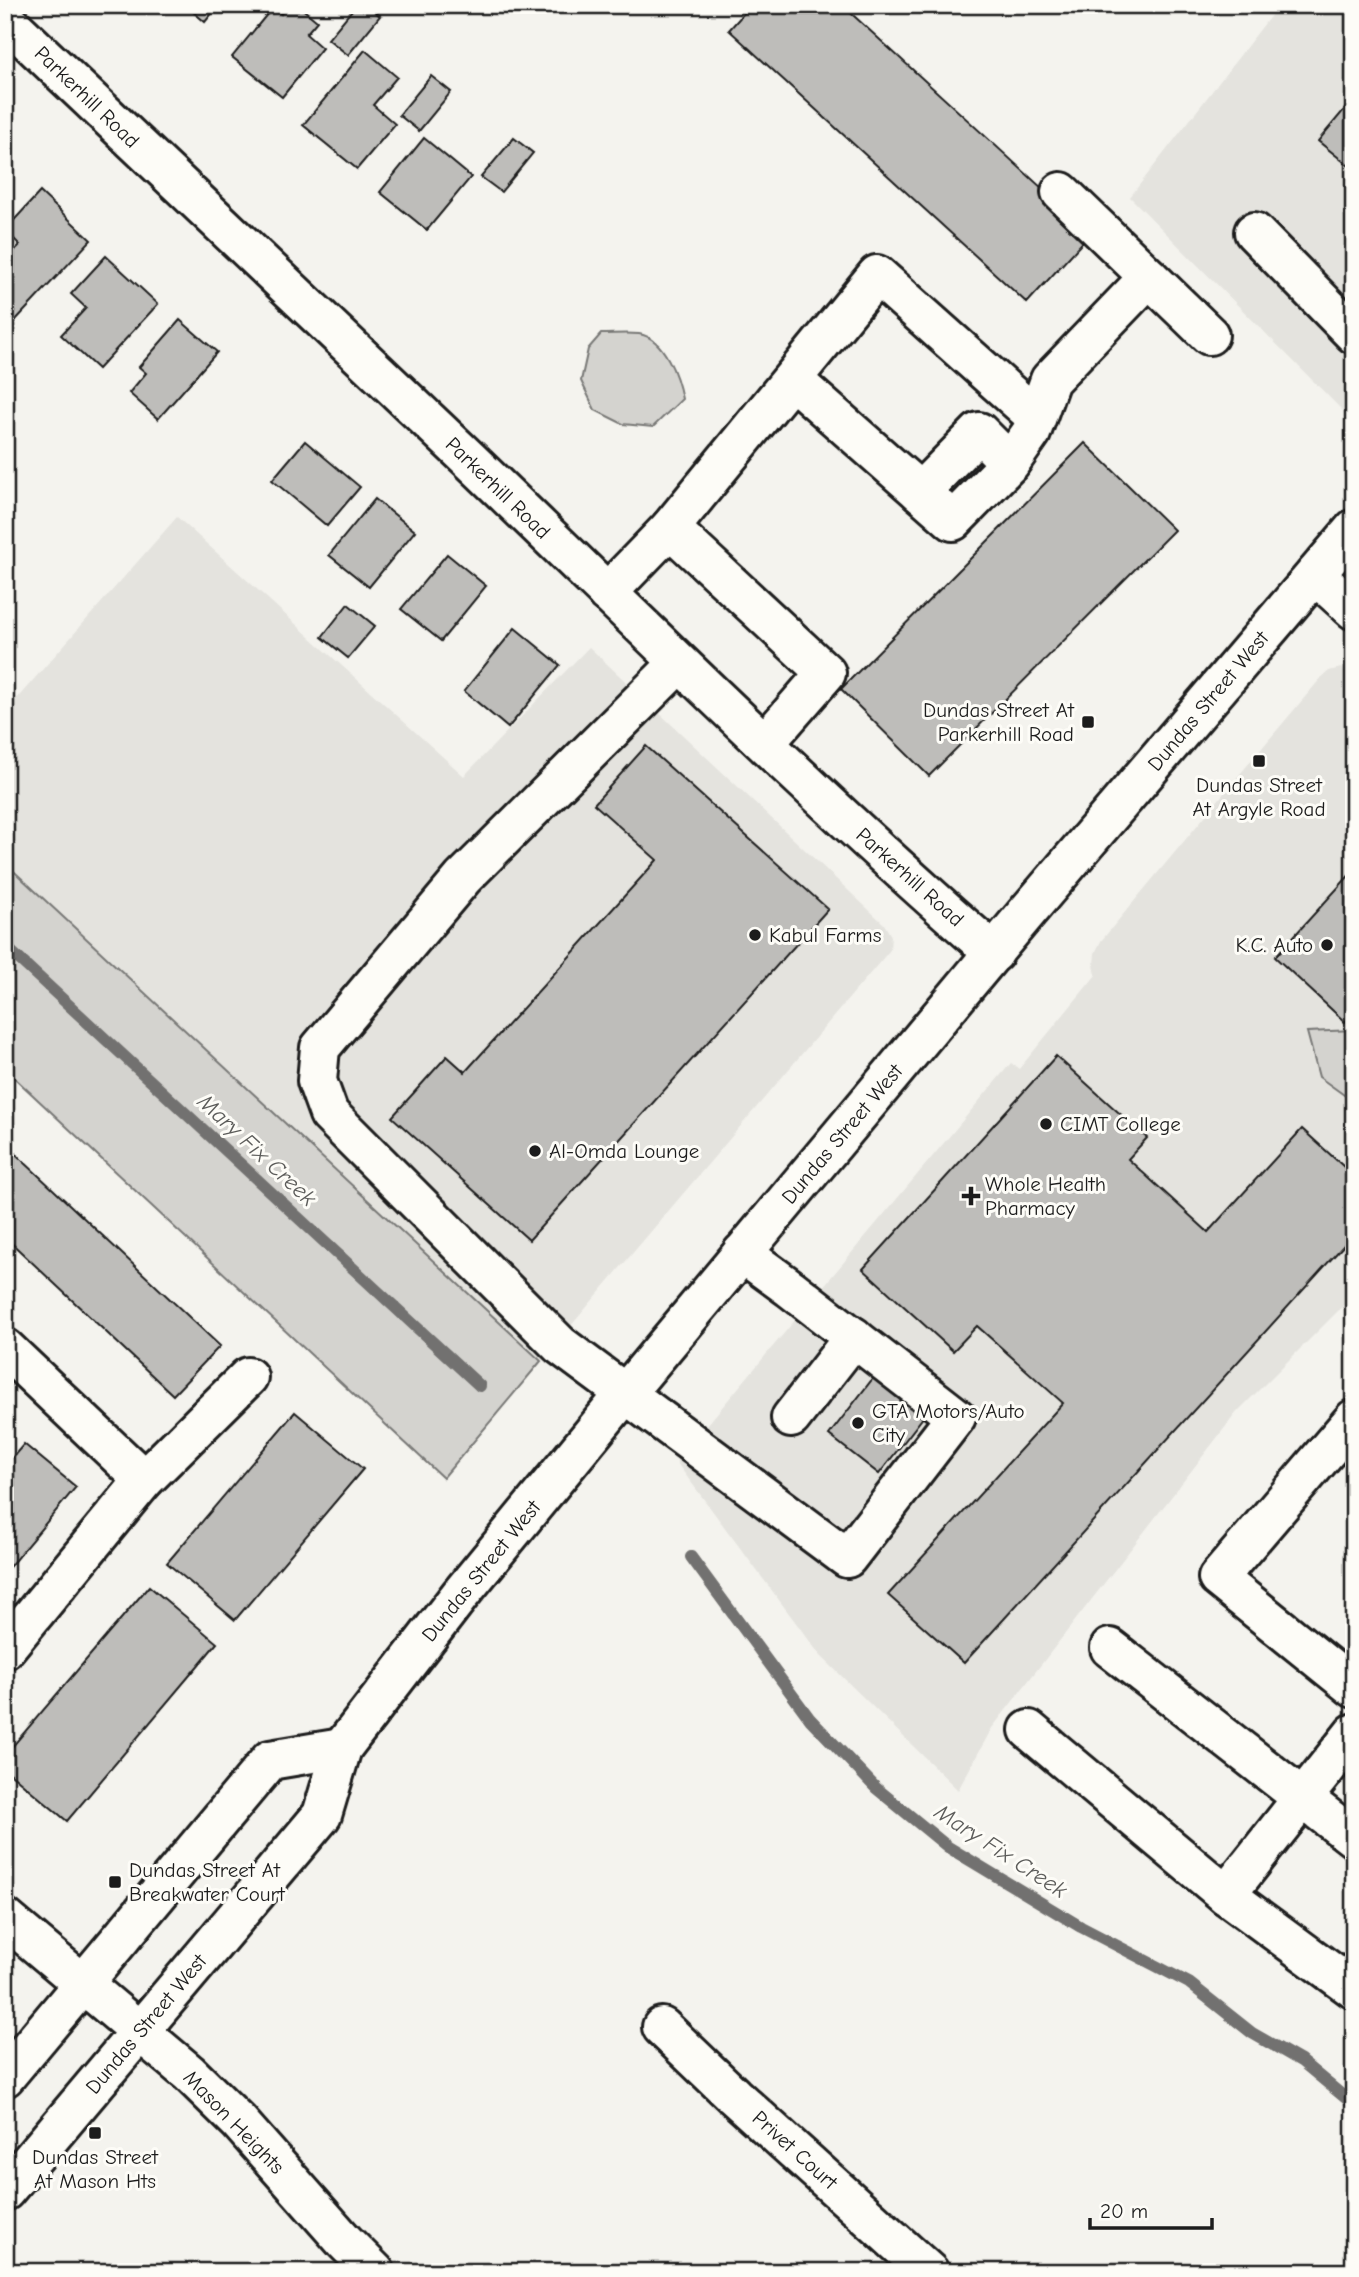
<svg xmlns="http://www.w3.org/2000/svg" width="1359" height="2277" font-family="'Comic Neue',sans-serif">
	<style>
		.built { fill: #e4e3de }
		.green { fill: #d4d3cf; stroke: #787876; stroke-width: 2 }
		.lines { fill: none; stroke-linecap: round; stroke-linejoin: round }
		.stream { stroke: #72716f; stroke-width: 12 }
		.building { fill: #bebdba; stroke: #1c1c1c; stroke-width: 2 }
		.minor-casing { stroke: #1c1c1c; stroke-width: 44 }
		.major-casing { stroke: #1c1c1c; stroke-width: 44 }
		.minor { stroke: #fdfcf7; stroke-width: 38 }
		.major { stroke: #fdfcf7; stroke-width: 38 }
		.poi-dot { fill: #1c1c1c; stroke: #fdfcf7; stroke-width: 2.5 }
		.labels { text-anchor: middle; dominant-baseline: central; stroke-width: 6; stroke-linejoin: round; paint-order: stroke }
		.street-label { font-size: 21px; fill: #1c1c1c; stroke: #fdfcf7 }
		.poi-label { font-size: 21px; fill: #1c1c1c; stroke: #fdfcf7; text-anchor: start }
		.water-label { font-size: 23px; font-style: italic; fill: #5c5c5a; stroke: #fdfcf7 }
	</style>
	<rect width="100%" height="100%" fill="#f4f3ee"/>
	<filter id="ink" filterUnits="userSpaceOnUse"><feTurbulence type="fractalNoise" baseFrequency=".0143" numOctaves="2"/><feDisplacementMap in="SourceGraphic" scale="14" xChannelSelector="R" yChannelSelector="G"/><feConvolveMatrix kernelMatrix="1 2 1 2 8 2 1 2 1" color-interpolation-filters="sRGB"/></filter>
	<g filter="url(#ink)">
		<!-- built -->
		<g class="built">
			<path d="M1279,5H1354V399L1344,412L1130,197Z"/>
			<path d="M177,517L464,776L589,647L884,924L891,936L890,950L541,1361L5,863V712Z"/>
			<path d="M1341,668L1354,676V1295L1237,1412L992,1728L958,1790L820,1655L676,1462L1011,1063L1019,1069L1096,975L1094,965L1095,953L1101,941L1240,774L1321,678L1329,671Z"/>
		</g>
		<!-- green -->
		<g class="green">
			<path d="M601,334C613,334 627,333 639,334C665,338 678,378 682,399L653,427L623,424L595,410L581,381L588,349Z"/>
			<path d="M5,863L541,1361L443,1478L5,1069Z"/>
			<path d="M1354,1030V1102L1319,1077L1307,1032Z"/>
		</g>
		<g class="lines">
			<!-- stream -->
			<g class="stream">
				<path d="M5,946L480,1386"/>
				<path d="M691,1557L810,1719L876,1788L948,1847L1081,1927L1189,1983L1252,2033L1301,2061L1354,2105"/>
			</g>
		</g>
		<!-- building -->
		<g class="building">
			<path d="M185,5H219L205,22Z"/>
			<path d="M288,5H298L317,21L306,34L322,48L282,97L232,57L273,7L281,14Z"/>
			<path d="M356,5H367L380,16L348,55L328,39Z"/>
			<path d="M751,5H842L1091,233L1027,303L729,30Z"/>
			<path d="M365,50L397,77L373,105L395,124L357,169L303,125Z"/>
			<path d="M431,76L451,92L419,131L399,115Z"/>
			<path d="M1354,98V170L1318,141Z"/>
			<path d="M424,138L471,177L427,230L380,192Z"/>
			<path d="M514,138L533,153L501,192L481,177Z"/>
			<path d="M40,192L91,240L13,323L5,316V296L12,288L5,282V260L20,245L5,230Z"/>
			<path d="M106,256L158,304L98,369L61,335L86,308L71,294Z"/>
			<path d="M180,320L217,352L158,419L129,393L146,373L139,367Z"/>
			<path d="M305,441L360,487L327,526L272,480Z"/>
			<path d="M1085,443L1174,530L929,776L841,689Z"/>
			<path d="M375,499L415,531L369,587L329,555Z"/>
			<path d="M447,554L486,586L441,641L401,609Z"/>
			<path d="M348,604L375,626L348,658L322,637Z"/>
			<path d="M515,628L560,665L508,728L464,691Z"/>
			<path d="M646,746L828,909L529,1240L392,1117L447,1056L465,1072L657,860L594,804Z"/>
			<path d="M1354,870V1013L1345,1022L1275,957Z"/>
			<path d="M1056,1056L1147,1138L1128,1159L1208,1232L1302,1129L1354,1176V1234L964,1663L888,1595L1063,1403L977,1326L953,1351L863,1269Z"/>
			<path d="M5,1144L220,1346L173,1395L5,1237Z"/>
			<path d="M874,1377L924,1416L879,1474L829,1435Z"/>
			<path d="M295,1412L363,1469L235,1620L167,1563Z"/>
			<path d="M24,1444L76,1487L5,1572V1466Z"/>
			<path d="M149,1586L217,1643L67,1821L5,1769V1755Z"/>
		</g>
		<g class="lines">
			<!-- minor casing -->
			<g class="minor-casing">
				<g id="minor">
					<path d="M5,19C161,167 317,313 471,461C644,627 813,796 994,953"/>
					<path d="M1061,192L1209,335"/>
					<path d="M1254,232L1354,334"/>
					<path d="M793,380L953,521L1010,463L1031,433L1050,380L1149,277"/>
					<path d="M920,492L979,432L1010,463"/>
					<path d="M670,528L826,673L765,743"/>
					<path d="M1315,575L1354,610"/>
					<path d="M607,593L670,528L877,275L1036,417"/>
					<path d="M679,663L463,878L320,1048L317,1081L329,1114L560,1345L847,1558L956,1417L790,1288L742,1253"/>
					<path d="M5,1348L144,1480"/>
					<path d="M791,1418L854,1337"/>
					<path d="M1354,1419L1218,1578L1354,1688"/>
					<path d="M1110,1648L1354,1838"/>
					<path d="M5,1649L144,1480L248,1377"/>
					<path d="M1029,1730L1226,1895L1354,1989"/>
					<path d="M1226,1895L1354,1733"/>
					<path d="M5,1918L189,2073L239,2122L345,2242L375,2272"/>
					<path d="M662,2027L734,2096L929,2272"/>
				</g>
			</g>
			<!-- major casing -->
			<g class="major-casing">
				<g id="major">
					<path d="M5,2077L270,1760L342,1748"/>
					<path d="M5,2191L322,1815L342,1748L460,1595L624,1395L1028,911L1354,529"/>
				</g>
			</g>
			<!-- minor -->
			<use href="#minor" class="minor"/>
			<!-- major -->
			<use href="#major" class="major"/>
		</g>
	</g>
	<!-- markers -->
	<g class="poi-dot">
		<rect x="1081" y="715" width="14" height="14" rx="3.5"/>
		<rect x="1252" y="754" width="14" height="14" rx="3.5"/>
		<circle cx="755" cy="935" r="7"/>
		<circle cx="1327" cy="945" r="7"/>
		<circle cx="1046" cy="1124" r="7"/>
		<circle cx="535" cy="1151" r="7"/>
		<path d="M967.5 1185.5h7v7h7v7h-7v7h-7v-7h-7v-7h7z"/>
		<circle cx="858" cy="1423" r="7"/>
		<rect x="108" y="1875" width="14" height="14" rx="3.5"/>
		<rect x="88" y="2126" width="14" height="14" rx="3.5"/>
	</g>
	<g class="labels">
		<!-- street labels -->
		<g class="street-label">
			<text transform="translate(87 97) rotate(44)">Parkerhill Road</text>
			<text transform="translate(498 488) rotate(44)">Parkerhill Road</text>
			<text transform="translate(1208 701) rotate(-50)">Dundas Street West</text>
			<text transform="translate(910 877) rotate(42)">Parkerhill Road</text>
			<text transform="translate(842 1134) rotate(-50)">Dundas Street West</text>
			<text transform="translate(481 1571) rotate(-51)">Dundas Street West</text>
			<text transform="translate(146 2024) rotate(-50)">Dundas Street West</text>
			<text transform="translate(234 2122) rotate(46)">Mason Heights</text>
			<text transform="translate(795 2150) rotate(42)">Privet Court</text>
		</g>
		<!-- poi labels -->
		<g class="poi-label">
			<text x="1074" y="710" text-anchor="end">Dundas Street At<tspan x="1074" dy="24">Parkerhill Road</tspan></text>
			<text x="1259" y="785" text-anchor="middle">Dundas Street<tspan x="1259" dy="24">At Argyle Road</tspan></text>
			<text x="769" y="935">Kabul Farms</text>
			<text x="1313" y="945" text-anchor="end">K.C. Auto</text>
			<text x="1060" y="1124">CIMT College</text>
			<text x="549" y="1151">Al-Omda Lounge</text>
			<text x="985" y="1184">Whole Health<tspan x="985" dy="24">Pharmacy</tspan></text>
			<text x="872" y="1411">GTA Motors/Auto<tspan x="872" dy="24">City</tspan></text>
			<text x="129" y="1870">Dundas Street At<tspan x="129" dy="24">Breakwater Court</tspan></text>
			<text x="95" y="2157" text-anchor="middle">Dundas Street<tspan x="95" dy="24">At Mason Hts</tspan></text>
		</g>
		<!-- water labels -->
		<g class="water-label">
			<text transform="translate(257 1150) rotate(43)">Mary Fix Creek</text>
			<text transform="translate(1001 1851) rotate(33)">Mary Fix Creek</text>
		</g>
	</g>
	<!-- margin -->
	<rect width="1359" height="2277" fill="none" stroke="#fdfcf7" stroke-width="28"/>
	<rect x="14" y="14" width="1331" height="2249" fill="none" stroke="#1c1c1c" stroke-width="2.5" filter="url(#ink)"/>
	<!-- scale -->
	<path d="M1090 2218v10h122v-10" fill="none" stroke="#1c1c1c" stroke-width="3.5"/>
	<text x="1100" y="2218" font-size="21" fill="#1c1c1c" stroke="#fdfcf7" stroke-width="5" paint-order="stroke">20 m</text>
</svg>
